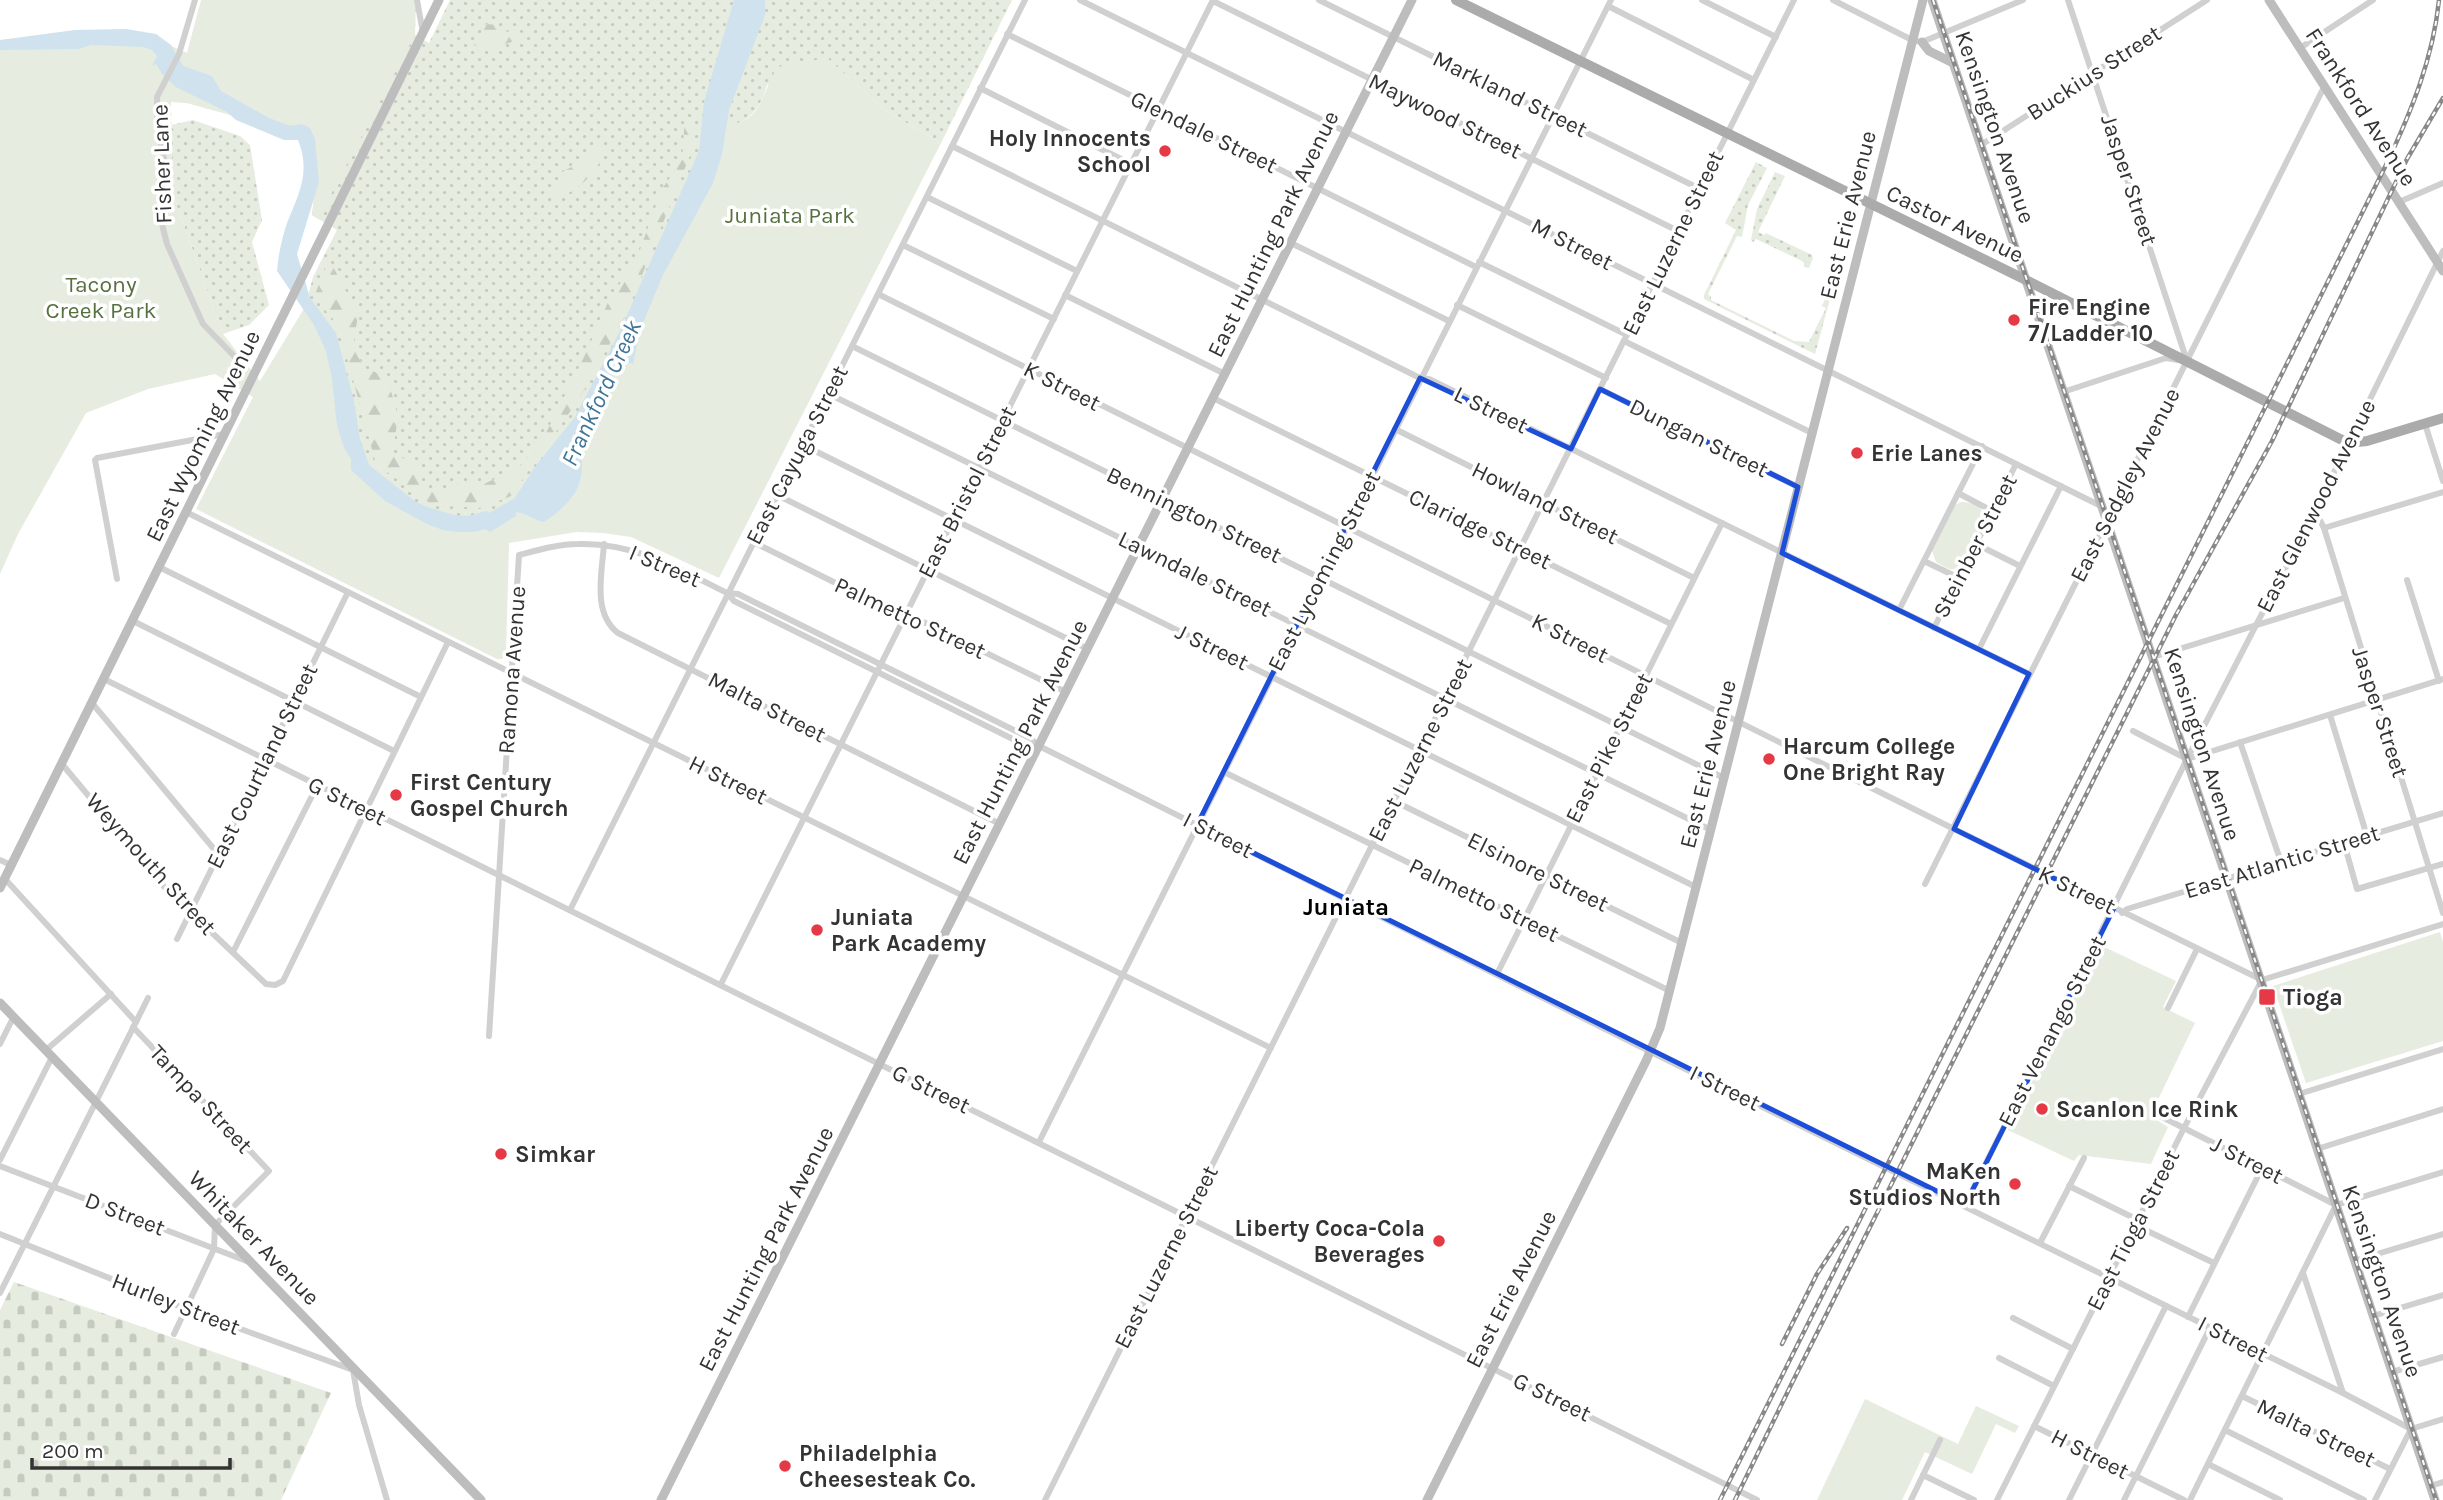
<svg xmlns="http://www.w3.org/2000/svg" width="2443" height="1500" font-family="Karla,sans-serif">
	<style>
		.grass { fill: url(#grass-dots) }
		.forest { fill: url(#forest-firs) }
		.cemetery { fill: url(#cemetery-stones) }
		.park { fill: #e6ecdf }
		.water { fill: #cfe2ee }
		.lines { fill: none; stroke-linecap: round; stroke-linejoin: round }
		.street { stroke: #d0d0d0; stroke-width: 6 }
		.secondary { stroke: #bdbdbd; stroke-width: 9 }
		.primary { stroke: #ababab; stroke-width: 10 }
		.rail-casing { stroke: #888; stroke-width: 4.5 }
		.rail { stroke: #fff; stroke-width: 2; stroke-dasharray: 5; stroke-linecap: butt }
		.marked { fill: none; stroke: #1d4ed8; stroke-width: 5; stroke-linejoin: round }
		.poi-dot { fill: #e63946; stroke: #fff; stroke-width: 2.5 }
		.labels { text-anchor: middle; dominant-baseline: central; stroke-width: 7; stroke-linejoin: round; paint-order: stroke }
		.street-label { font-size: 23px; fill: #333; stroke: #fff }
		.poi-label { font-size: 23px; font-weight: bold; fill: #333; stroke: #fff; text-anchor: start }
		.park-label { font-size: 23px; fill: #56703f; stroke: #fff }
		.water-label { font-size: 24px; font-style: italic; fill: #3f7597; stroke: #fff }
		.neighbourhood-label { font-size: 24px; font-weight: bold; fill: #000; stroke: #fff }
	</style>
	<defs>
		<pattern id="grass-dots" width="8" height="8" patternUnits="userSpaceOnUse" patternTransform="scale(1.75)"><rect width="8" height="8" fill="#e6ecdf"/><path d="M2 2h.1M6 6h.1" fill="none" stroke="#c6cbc0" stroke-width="1.8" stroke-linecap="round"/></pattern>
		<pattern id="forest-firs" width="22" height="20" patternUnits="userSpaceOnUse" patternTransform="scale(1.75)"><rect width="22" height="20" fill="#e6ecdf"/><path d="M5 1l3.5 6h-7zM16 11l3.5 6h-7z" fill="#c6cbc0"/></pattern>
		<pattern id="cemetery-stones" width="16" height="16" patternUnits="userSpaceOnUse" patternTransform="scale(1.75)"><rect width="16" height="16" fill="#e6ecdf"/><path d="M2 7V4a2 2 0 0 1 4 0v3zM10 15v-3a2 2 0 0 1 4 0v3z" fill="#c6cbc0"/></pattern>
	</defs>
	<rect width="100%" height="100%" fill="#fff"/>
	<!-- grass -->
	<g class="grass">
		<path d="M450,0H1012L941,143L886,111L827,58L767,85C762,104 751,122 731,125L585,436L545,500L467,525L415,510L375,477L353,437L305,307L313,277L337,230L312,215L315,188L301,134L187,103L171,101L416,3L415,35L429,43Z"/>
		<path d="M193,120L240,136L250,145L262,220L252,242L269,305L249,325L223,334L173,195L171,125Z"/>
		<path d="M1756,162L1767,168L1748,205L1742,237L1737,236L1708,294L1711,297V300L1794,341L1809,342L1826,308L1822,306L1829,290L1833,288L1815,354L1704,299V295L1736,230L1725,223Z"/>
		<path d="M1775,172L1785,176L1758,232L1764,235L1766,233L1812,255L1813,258L1809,268L1804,267V262L1756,239L1753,242L1751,240L1757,209Z"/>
	</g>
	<!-- forest -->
	<g class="forest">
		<path d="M486,24L497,25L499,31L527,33L512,42L483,50L474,45Z"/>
		<path d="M685,118H694L693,148L626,315L581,396L511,496L480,508L432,505L376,464L338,325L314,297L329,259L358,314L353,348L365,368L387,377L398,416L393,452L417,467L423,485L448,496L458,483L484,484L518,468L540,445L585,355L609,300L637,258L662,189L682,160Z"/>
		<path d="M609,145C596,171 587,185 559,198L553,192L562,172L581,162L600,146Z"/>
	</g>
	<!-- cemetery -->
	<path class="cemetery" d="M14,1282L331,1393L281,1500H0V1310Z"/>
	<!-- park -->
	<g class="park">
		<path d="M201,0H415V35L318,219L312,215L315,188L301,134L187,103L171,102L173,195L223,334L260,381L305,307L325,323L353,437L375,477L415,510L467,525L517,511L585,437L716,122C760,131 760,97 777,67L827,58L886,111L941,143L719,578L631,537L603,533L577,532L509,543L506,654L502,659H497L196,509L253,397L215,374L148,389L86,413L18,534L0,574V44L156,39L187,53Z"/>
		<path d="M1961,502C1972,502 1986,508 1984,520L1961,565C1953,574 1945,567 1936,562L1932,551L1955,505Z"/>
		<path d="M2440,932L2443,942V1041L2306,1083L2273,986Z"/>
		<path d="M2100,945L2176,981L2163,1007L2195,1023L2150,1116L2168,1127L2151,1164L2079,1155L2074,1161L2008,1130Z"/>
		<path d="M1865,1399L1958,1444L1976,1406L2019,1426L2015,1433L1996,1424L1972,1474L1925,1452L1902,1500H1817Z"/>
	</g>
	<!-- water -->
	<path class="water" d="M734,0H765V15L729,110L722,154L713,183L663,275L640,330L633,364L626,361L613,374L611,397L597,418L587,444L580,451C588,484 571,504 544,522C533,520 527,513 516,512V516L490,532L485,529L474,532H459L443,530L429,525L385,501L351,470V459L344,448L337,425L332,379L326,351L314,325L277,271C278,256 282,238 287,223C299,193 311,172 298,140H284L236,120L227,112L176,87L163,75L156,64L152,66L157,56L152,50L143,47L91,45L79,49L0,50V40L75,30L126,29L156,34L171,45L183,66L212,76L221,91L269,118L290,126L302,124L310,128L315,139L319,182L297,254L310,298L336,333L354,401L360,439L369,465L416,502L427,507L454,515L467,516L487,511L489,513L515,498L534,468L575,417L621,329L699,151L704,102Z"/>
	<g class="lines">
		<!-- street -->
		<g class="street">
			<path d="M195,0L179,54L157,97L158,128L164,159L162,224L167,244L203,324L235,357"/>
			<path d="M417,0L423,33"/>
			<path d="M1080,0L2103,507"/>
			<path d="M1319,0L1700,189"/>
			<path d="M1702,0L1776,37"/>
			<path d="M1833,0L1912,40L1922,42L2023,0"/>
			<path d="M2068,0L2187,361"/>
			<path d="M1213,1L1678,231"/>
			<path d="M1608,6L1754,80"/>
			<path d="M1007,34L1476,267"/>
			<path d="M2300,48L2373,0"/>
			<path d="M980,88L1131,164"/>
			<path d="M1981,145L2207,0"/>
			<path d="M952,146L1420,378L1429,379L2029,674"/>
			<path d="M927,197L1077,271"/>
			<path d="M2399,202L2443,183"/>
			<path d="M1291,243L1449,321"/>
			<path d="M903,245L1054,319"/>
			<path d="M1479,262L1627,335"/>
			<path d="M878,294L1954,829L2260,979"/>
			<path d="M1065,295L1225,374"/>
			<path d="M1457,305L1606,378"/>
			<path d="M1624,341L1812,433"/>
			<path d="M852,346L1724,778"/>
			<path d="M1600,389L1798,487"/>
			<path d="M2063,392L2166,358L2178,360"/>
			<path d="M829,394L1711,830"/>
			<path d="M1213,398L1671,624"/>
			<path d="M2425,424L2443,481"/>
			<path d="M1395,429L1694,578"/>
			<path d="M803,445L1696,887"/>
			<path d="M1958,493L1992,511"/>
			<path d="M777,495L1088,649"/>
			<path d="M2315,511L2324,528L2443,913"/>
			<path d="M186,512L1271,1048"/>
			<path d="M2324,528L2443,492"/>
			<path d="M753,542L904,617H913L1066,692"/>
			<path d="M604,544C602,573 592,613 618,633L1000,824"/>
			<path d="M1976,544L2020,566"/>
			<path d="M1924,561L1959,578"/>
			<path d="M159,567L421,697"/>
			<path d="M117,579L95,460L97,458L224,434"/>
			<path d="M2407,580L2439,681"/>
			<path d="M727,593L734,601L1025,745L1039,746"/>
			<path d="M1899,610L1982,446"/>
			<path d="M133,621L394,751"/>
			<path d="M1934,628L2016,464"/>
			<path d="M1979,649L2061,486"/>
			<path d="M2153,657L2344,598"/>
			<path d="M104,679L1757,1500"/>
			<path d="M92,703L219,855"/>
			<path d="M2330,715L2367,836"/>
			<path d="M2133,731L2187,759"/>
			<path d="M2240,742L2281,862"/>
			<path d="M2187,759L2443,679"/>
			<path d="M62,764L167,890L266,984L275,985L283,981L448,642"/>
			<path d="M1224,772L1670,991"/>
			<path d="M1394,801L1682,943"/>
			<path d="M2344,843L2357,889L2443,864"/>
			<path d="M0,860L11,865"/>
			<path d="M5,879L136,1022"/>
			<path d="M1925,884L2325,85"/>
			<path d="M570,910L1025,0"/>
			<path d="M2122,913L2127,909L2443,813"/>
			<path d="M177,939L348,592"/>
			<path d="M233,952L317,786"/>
			<path d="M1497,974L1722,523"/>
			<path d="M721,984L1213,0"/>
			<path d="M2168,1008L2197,949"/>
			<path d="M133,1027L269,1171L215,1225L214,1249L174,1334"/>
			<path d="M489,1036L519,555C538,550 558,544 578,544C634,542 679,569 727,593L738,594L1030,738L1039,746L1649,1051L2343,1393L2411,1429"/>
			<path d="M0,1044L13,1018"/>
			<path d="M46,1050L111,994"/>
			<path d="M2299,1094L2443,1049"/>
			<path d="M2158,1115L2336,1205"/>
			<path d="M1039,1142L1611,0"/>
			<path d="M2317,1149L2443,1109"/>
			<path d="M0,1160L52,1057"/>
			<path d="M0,1166L249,1262"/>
			<path d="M2069,1186L2138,1220"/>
			<path d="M1965,1205L2187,759L2315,511L2443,251"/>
			<path d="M2336,1205L2443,1172"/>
			<path d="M2135,1225L2214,1263"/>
			<path d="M0,1234L186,1309L353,1370L359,1405L387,1500"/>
			<path d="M2040,1243L2084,1158"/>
			<path d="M2354,1261L2443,1234"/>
			<path d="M2303,1273L2343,1393"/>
			<path d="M0,1293L148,998"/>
			<path d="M2373,1316L2443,1295"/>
			<path d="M2188,1317L2262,1168"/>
			<path d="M2013,1318L2073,1349"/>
			<path d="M1999,1358L2054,1386"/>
			<path d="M2392,1372L2443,1357"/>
			<path d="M2242,1396L2390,1469"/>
			<path d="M2034,1426L2184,1500"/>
			<path d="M2225,1430L2364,1500"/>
			<path d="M2208,1464L2280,1500"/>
			<path d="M1923,1475L1974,1500"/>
			<path d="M2430,1486L2443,1482"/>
			<path d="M1045,1500L1794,0"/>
			<path d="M1911,1500L1940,1440"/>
			<path d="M1997,1500L2184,1128L2262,980L2443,924"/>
			<path d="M2069,1500L2166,1306"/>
			<path d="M2124,1500L2210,1328"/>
			<path d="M2190,1500L2336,1205"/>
			<path d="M2375,1500L2411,1429L2443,1419"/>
		</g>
		<!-- secondary -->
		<g class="secondary">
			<path d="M1932,0L2435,1500"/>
			<path d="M2269,0L2443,271"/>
			<path d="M1922,42L1929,51L1953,63"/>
			<path d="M0,888L439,0"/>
			<path d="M0,1003L481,1500"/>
			<path d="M661,1500L1412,0"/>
			<path d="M1427,1500L1646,1061L1660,1028L1923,0"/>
		</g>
		<!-- primary -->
		<path class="primary" d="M1456,0L2026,280L2348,443L2367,441L2443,418"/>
		<!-- rail casing -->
		<g class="rail-casing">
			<g id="rail">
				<path d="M1933,0L2436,1500"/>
				<path d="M1782,1344L1817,1274L1847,1228"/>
				<path d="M1720,1500L2386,165C2411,112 2433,59 2439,0"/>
				<path d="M1735,1500L1791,1385L2176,615L2272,441L2407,159L2443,98"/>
			</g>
		</g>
		<!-- rail -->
		<use href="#rail" class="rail"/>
	</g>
	<!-- marked area -->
	<path class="marked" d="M1420,378L1571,449L1600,389L1798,487L1782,553L2029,674L1954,829L2114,908L1965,1205L1197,825Z"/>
	<!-- markers -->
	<g class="poi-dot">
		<circle cx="1165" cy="151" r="7"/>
		<circle cx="2014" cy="320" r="7"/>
		<circle cx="1857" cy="453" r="7"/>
		<circle cx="1769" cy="759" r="7"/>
		<circle cx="396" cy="795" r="7"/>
		<circle cx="817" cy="930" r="7"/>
		<rect x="2258" y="988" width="18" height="18" rx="3.5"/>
		<circle cx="2042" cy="1109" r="7"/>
		<circle cx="501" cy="1154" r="7"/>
		<circle cx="2015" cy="1184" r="7"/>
		<circle cx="1439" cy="1241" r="7"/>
		<circle cx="785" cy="1466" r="7"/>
	</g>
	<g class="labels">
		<!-- street labels -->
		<g class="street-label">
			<text transform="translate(2094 73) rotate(-33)">Buckius Street</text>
			<text transform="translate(1510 94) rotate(26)">Markland Street</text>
			<text transform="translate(2361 107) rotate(57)">Frankford Avenue</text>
			<text transform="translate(1445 116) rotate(26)">Maywood Street</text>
			<text transform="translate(1995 127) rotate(71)">Kensington Avenue</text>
			<text transform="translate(1204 132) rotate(26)">Glendale Street</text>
			<text transform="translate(162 164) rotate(-92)">Fisher Lane</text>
			<text transform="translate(2129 180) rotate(72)">Jasper Street</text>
			<text transform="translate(1848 215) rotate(-76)">East Erie Avenue</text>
			<text transform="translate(1955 224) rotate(26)">Castor Avenue</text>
			<text transform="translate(1273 234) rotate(-64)">East Hunting Park Avenue</text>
			<text transform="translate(1673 243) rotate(-64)">East Luzerne Street</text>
			<text transform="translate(1572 244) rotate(27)">M Street</text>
			<text transform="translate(1062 386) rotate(27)">K Street</text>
			<text transform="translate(1491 410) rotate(26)">L Street</text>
			<text transform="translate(203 436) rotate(-64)">East Wyoming Avenue</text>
			<text transform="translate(1699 438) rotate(26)">Dungan Street</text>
			<text transform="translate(797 455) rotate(-63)">East Cayuga Street</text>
			<text transform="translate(2125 485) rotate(-63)">East Sedgley Avenue</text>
			<text transform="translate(967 492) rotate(-63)">East Bristol Street</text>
			<text transform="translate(1545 503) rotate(26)">Howland Street</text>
			<text transform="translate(2316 506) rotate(-63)">East Glenwood Avenue</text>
			<text transform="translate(1194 515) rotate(26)">Bennington Street</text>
			<text transform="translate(1480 529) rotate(26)">Claridge Street</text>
			<text transform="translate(1975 546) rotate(-63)">Steinber Street</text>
			<text transform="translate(665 566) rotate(23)">I Street</text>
			<text transform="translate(1324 571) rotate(-63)">East Lycoming Street</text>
			<text transform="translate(1195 574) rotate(26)">Lawndale Street</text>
			<text transform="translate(910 618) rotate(25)">Palmetto Street</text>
			<text transform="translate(1570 638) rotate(27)">K Street</text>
			<text transform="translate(1212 647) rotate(26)">J Street</text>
			<text transform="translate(512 670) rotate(-86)">Ramona Avenue</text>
			<text transform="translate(767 707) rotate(27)">Malta Street</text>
			<text transform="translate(2380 712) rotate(72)">Jasper Street</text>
			<text transform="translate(1020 742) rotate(-63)">East Hunting Park Avenue</text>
			<text transform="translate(2202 744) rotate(72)">Kensington Avenue</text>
			<text transform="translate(1609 748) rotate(-63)">East Pike Street</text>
			<text transform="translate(1420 750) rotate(-63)">East Luzerne Street</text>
			<text transform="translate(1708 764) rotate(-76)">East Erie Avenue</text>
			<text transform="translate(262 766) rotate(-64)">East Courtland Street</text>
			<text transform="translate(728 780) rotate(26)">H Street</text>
			<text transform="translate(347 801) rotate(26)">G Street</text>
			<text transform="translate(1218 835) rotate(27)">I Street</text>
			<text transform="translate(2282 862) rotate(-17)">East Atlantic Street</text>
			<text transform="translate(151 864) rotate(48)">Weymouth Street</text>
			<text transform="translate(1538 872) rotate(26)">Elsinore Street</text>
			<text transform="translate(2077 890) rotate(26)">K Street</text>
			<text transform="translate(1484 900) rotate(26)">Palmetto Street</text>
			<text transform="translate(2052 1031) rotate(-63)">East Venango Street</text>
			<text transform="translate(1725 1088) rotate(26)">I Street</text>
			<text transform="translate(931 1089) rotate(26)">G Street</text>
			<text transform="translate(201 1099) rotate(47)">Tampa Street</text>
			<text transform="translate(2247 1160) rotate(27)">J Street</text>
			<text transform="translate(125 1214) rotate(21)">D Street</text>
			<text transform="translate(2133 1230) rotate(-63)">East Tioga Street</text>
			<text transform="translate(254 1238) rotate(46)">Whitaker Avenue</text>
			<text transform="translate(766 1249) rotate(-63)">East Hunting Park Avenue</text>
			<text transform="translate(1166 1257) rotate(-63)">East Luzerne Street</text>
			<text transform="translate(2382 1281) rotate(71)">Kensington Avenue</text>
			<text transform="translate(1511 1289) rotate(-63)">East Erie Avenue</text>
			<text transform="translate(176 1304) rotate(21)">Hurley Street</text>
			<text transform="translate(2233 1339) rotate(27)">I Street</text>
			<text transform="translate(1552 1397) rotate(26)">G Street</text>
			<text transform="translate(2316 1433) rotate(26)">Malta Street</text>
			<text transform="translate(2090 1454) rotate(27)">H Street</text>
		</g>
		<!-- poi labels -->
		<g class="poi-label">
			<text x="1151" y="138" text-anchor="end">Holy Innocents<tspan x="1151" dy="26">School</tspan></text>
			<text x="2028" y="307">Fire Engine<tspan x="2028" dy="26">7/Ladder 10</tspan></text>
			<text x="1871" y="453">Erie Lanes</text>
			<text x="1783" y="746">Harcum College<tspan x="1783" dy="26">One Bright Ray</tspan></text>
			<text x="410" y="782">First Century<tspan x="410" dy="26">Gospel Church</tspan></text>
			<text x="831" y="917">Juniata<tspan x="831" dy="26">Park Academy</tspan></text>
			<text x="2283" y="997">Tioga</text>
			<text x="2056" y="1109">Scanlon Ice Rink</text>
			<text x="515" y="1154">Simkar</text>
			<text x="2001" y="1171" text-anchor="end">MaKen<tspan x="2001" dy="26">Studios North</tspan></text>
			<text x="1425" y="1228" text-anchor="end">Liberty Coca-Cola<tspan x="1425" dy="26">Beverages</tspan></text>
			<text x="799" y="1453">Philadelphia<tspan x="799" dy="26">Cheesesteak Co.</tspan></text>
		</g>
		<!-- park labels -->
		<g class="park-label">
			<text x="790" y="215">Juniata Park</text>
			<text x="101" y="284">Tacony<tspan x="101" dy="26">Creek Park</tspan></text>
		</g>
		<!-- water labels -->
		<g class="water-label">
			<text transform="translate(601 393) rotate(-65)">Frankford Creek</text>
		</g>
		<!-- neighbourhood labels -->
		<g class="neighbourhood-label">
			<text x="1346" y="907">Juniata</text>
		</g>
	</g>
	<!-- scale -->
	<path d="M32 1458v10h198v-10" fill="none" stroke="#333333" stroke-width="3.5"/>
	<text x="42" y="1458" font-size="21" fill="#333333" stroke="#ffffff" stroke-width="5" paint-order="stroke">200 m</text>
</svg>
